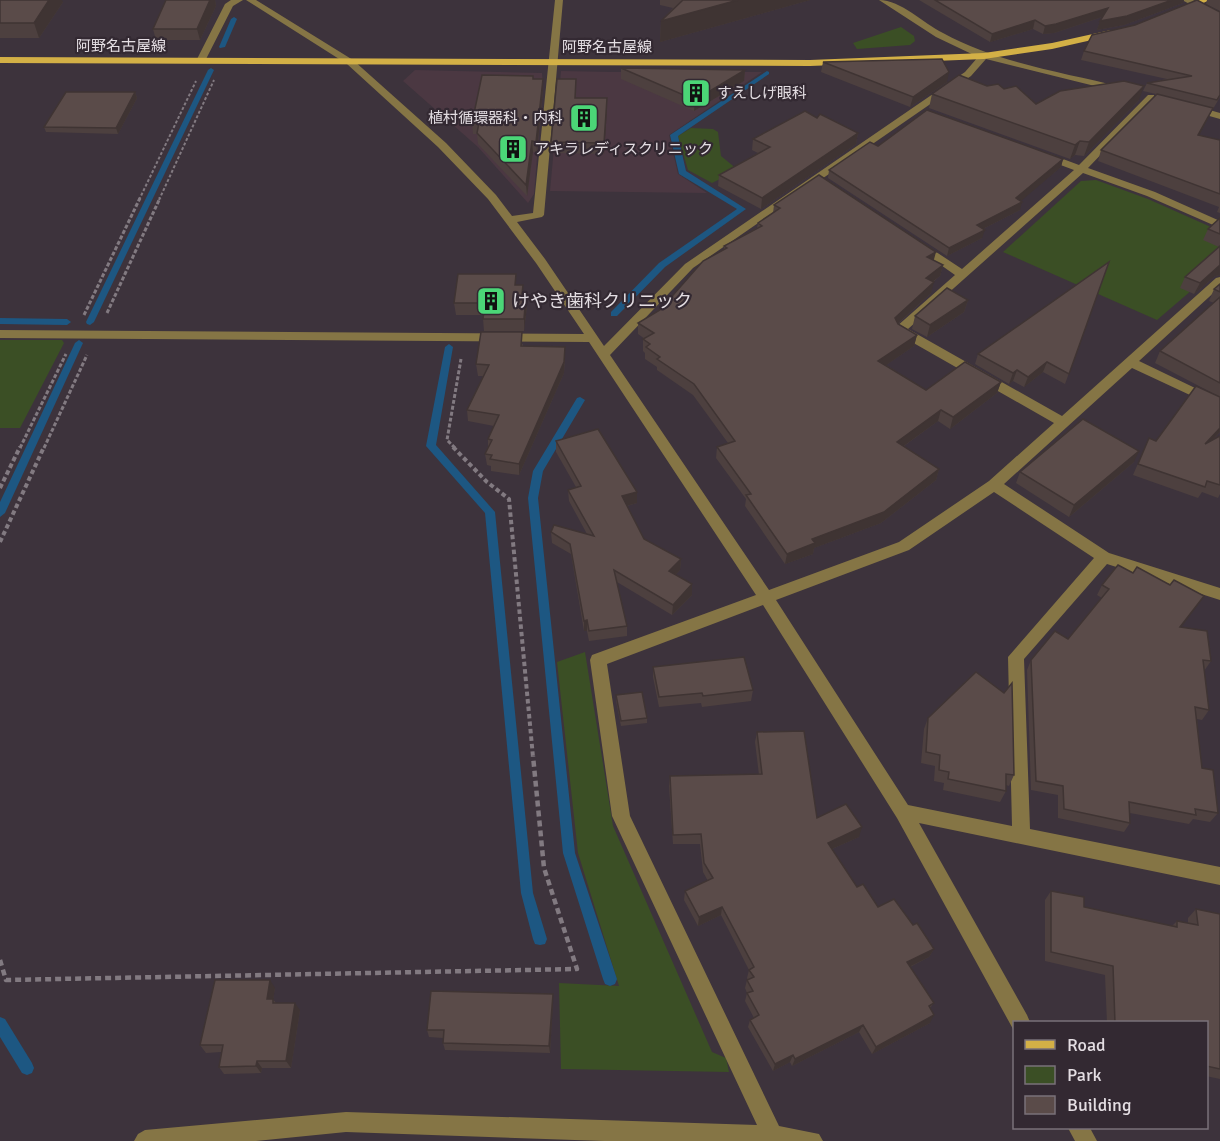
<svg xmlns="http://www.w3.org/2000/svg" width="1220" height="1141" font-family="Signika,'Noto Sans JP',sans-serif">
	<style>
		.commercial { fill: #4b3842 }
		.green { fill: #3b4f25 }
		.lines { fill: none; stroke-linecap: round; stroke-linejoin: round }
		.stream { fill: #1d5782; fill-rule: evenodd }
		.path-far3 { stroke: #827a81; stroke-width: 2; stroke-dasharray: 3 2; stroke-linecap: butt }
		.path-far2 { stroke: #827a81; stroke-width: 3; stroke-dasharray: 4 2; stroke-linecap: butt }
		.path-far1 { stroke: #827a81; stroke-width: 4; stroke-dasharray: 4.5 3; stroke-linecap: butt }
		.path { stroke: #827a81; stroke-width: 4.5; stroke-dasharray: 6 4; stroke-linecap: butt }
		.minor { fill: #857545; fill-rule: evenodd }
		.major { fill: #d3b046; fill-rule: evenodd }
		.wall { fill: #4d403f }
		.shaded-wall { fill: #3f3433 }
		.building { fill: #5a4b49; stroke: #3f3433; stroke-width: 1.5 }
		.labels { text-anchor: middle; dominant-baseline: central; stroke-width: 4.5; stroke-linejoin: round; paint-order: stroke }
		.far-street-label { font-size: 15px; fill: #e4dee3; stroke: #332932 }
		.far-poi-label { font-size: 15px; fill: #e4dee3; stroke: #332932; text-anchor: start }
		.poi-label { font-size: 18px; fill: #e4dee3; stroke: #332932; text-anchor: start }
	</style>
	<rect width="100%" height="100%" fill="#3d333c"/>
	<!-- commercial -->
	<g class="commercial">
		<path d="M415,70L542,73L543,86L534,194L528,203L478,147L403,81Z"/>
		<path d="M561,71L612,72H762L669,135L678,174L707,193L550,191Z"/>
	</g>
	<!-- green -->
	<g class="green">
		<path d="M901,27L914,36L915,41L910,45L857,49L853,43Z"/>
		<path d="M691,128L713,129L718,132L721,156L738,170L712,183L688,170L678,136Z"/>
		<path d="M1096,180L1148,199L1220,231V266L1157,320L1003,252L1081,181Z"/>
		<path d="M0,340H62L64,343L20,428H0Z"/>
		<path d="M585,652L613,826L712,1052L726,1058L729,1072L561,1069L559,983L619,986L578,853L557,662Z"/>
	</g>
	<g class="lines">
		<!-- stream -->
		<g class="stream">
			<path d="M234,17L237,19L225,47L220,48L219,47L231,19Z"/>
			<path d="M211,68L214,70L94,322L90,325L87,324L86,322L208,70Z"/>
			<path d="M767,71L769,72V74L678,136L686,171L746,209L665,267L617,316H611V312L659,263L737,209L679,174L670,135Z"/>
			<path d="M0,318L67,319L71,322L67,325L0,324Z"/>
			<path d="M79,340L83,343L5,513L0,517V502L75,343Z"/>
			<path d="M449,344L453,347L436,445L495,512L533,893L547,939L545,944L540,945L535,944L533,939L521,893L485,513L426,446L445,347Z"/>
			<path d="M580,397L585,400L543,471L538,498L575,853L617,979L615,984L610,986L605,984L603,979L563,853L528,498L533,471L577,398Z"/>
			<path d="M0,1017L5,1019L32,1063L34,1068L32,1073L27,1075L22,1073L0,1037Z"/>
		</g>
		<!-- path-far3 -->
		<g class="path-far3">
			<path d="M139,200L196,81"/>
			<path d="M159,200L214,80"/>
		</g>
		<!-- path-far2 -->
		<g class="path-far2">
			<path d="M107,313L160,198"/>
			<path d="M84,315L140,198"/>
			<path d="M20,448L66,354"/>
			<path d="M44,448L87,355"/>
			<path d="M455,448L447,440L461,359"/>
		</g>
		<!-- path-far1 -->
		<g class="path-far1">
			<path d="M453,447L487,482L509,499L533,757"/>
			<path d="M0,488L20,447"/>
			<path d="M0,542L44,447"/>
		</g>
		<!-- path -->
		<path class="path" d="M0,960L6,980L577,969L544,868L533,756"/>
		<!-- minor -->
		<g class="minor">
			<path d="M231,0H243L233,6L204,63H198L196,61L225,4Z"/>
			<path d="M246,0H256L353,60L446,143L496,195L512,216L533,213L555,0H563L544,215L542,217L517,222L545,259L604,346L685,264L965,72L978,57L936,37L879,0C901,0 923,23 943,33C998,63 1062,72 1122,87L1124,89L1119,92L986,59L971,76L693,268L610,355L769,590L899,542L989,481L1054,423L896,333L894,330L896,327L955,275L914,246L920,243L924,244L962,269L1074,170L1039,157V153H1047L1079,165L1148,95H1154V99L1088,168L1155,192L1220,221V228L1147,196L1083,173L908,329L1062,416L1216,278L1220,277V287L1139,361L1220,400V409L1132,368L1004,484L1109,553L1220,588V600L1107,564L1024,659L1030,829L1220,867V885L919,823L1027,1015L1030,1022H1014L1013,1029L897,818L763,605L607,664L630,816L779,1126L819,1134L823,1141H604L346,1132L256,1141H134L138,1134L145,1130L346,1112L757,1125L612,816L590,660L592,655L756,595L589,342L0,338V330L584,334L536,263L488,199L438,147L347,64ZM994,492L1094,558L1008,657L1012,826L908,805L776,600L909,550Z"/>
			<path d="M1182,0H1193L1220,14V20Z"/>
			<path d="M1192,105L1220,113V119L1188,110L1187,108Z"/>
			<path d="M1068,1128H1090L1097,1141H1075Z"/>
		</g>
		<!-- major -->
		<g class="major">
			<path d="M1198,0H1210L1185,11L1178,9Z"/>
			<path d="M1111,30L1114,31V35L1052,49L984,59L810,66L0,63V57L810,60L984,53L1052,43Z"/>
		</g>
	</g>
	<!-- wall -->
	<g class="wall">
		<path d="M0,0L63,2L39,38H0Z"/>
		<path d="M166,0H215L216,6L200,40H156L153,29Z"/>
		<path d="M660,0H810L660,42L661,21L673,8L660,5Z"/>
		<path d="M919,0H1184L1183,3L1124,25L1097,30L1102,17L1054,33L1043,34L1033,29L990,42Z"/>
		<path d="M1207,0H1220V11L1206,4Z"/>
		<path d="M1220,12V97L1213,109L1199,135L1220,140V213L1217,212L1219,207L1098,161L1101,150L1156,94L1143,91L1147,83L1167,79L1081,60L1084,51Z"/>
		<path d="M823,62L947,82L910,107L821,72Z"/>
		<path d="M621,68L745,70L744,81L694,111L621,79Z"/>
		<path d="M533,79L543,89L537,152H533L527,196L478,144L477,134H473L472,123Z"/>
		<path d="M1004,89L1036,104L1139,100L1084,156L1075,155L1070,159L929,108L932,94Z"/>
		<path d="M576,90V98H607L604,154L552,153L551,142Z"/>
		<path d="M135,92L137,98L118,134L46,132L44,127Z"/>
		<path d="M817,118L858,133L856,144L761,209L718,186L719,175L758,153L752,150L753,139Z"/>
		<path d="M878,146L1063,159L1061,167L1020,201V210L983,229L982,238L947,256L828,178L829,170Z"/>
		<path d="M774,205L934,261L943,265L940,276L933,282L931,293L898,324L917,335L914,346L886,365L926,390L1001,382L997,393L950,429L938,421L904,446L939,469L936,480L881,523L814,548L813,554L785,564L745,506L746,499L716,458L717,447L728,443L693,395L657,370V367L645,359V353L643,351V339H645L638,334V323L660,310L724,250V246L757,228L758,223L773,213Z"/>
		<path d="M1220,218V275L1215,276L1194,294L1180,288L1185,277L1219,247L1203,240L1208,229Z"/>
		<path d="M1109,262L1065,384L1043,372L1024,387L1013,381L1009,384L975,364L978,354Z"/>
		<path d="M1220,284V432L1214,439L1220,436V494L1218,498L1202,492L1198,498L1133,475L1149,438L1156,441L1220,397L1155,363L1160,351L1214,303L1209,301L1214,289Z"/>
		<path d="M516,285L524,294L527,306L524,331H484L483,319V315H456L454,303Z"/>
		<path d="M968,300L964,312L927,337L912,329L915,316Z"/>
		<path d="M523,344V346L565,347V358L564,373L519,475L491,471V466L487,465L485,454L488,447V439L494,426L468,421L467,410L483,376H478L476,364Z"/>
		<path d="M556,441L637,492V503L627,506L644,539L681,559L680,570L675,575L692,584V595L672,615L617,582L627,626V636L589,641L587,631H584L571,554L552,543L551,532L587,534L569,501L568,490L576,487L556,452Z"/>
		<path d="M1134,462L1069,517L1016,483L1020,472Z"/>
		<path d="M1133,573L1204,596L1181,627L1211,661L1204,671L1209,710L1202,720L1197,719L1202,768L1218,813L1210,822L1193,819L1189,824L1130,813V823L1124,832L1058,818V795L1031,790L1027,670L1031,660L1068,639L1102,598L1097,595L1102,585Z"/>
		<path d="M653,667L753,690L751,701L702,707L701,703L659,707L653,677Z"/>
		<path d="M616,695L647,718V723L621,726L616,701Z"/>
		<path d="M928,718L1014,775L1009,786L1006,785V791L1000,802L943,790L944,783L934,781L935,766L921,763L924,729Z"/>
		<path d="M757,732L817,818L859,837L832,849L857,887L878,907L913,925L934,949L929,957L910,967L934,1003L930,1008V1023L872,1054L859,1032L792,1066L790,1062L773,1071L748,1027L750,1020L754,1018L745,1001L747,993L745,988L747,980H748L747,978L749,970L721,915L698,926L684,900L685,891L708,881L703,872L700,844H673L669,786L670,776L759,775L755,742Z"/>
		<path d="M1051,891L1084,907L1172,926L1177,921L1188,923V918L1196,909L1220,914V1079L1206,1076V1023H1107L1105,975L1045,961V900Z"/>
		<path d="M275,988L273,999L276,1003L300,1010L291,1068H262L261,1073L224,1074L219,1067L221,1052L206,1053L200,1045Z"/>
		<path d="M553,994V1002L550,1053L445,1050L443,1043V1038L429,1037L427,1030Z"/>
	</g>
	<!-- shaded-wall -->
	<g class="shaded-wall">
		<path d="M49,0H62L63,2L39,38L34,23Z"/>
		<path d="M210,0H215L216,6L200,40L197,29Z"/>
		<path d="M738,0H810L660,42L661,21Z"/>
		<path d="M1172,0H1184L1183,3L1124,25L1097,30L1100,21Z"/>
		<path d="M1108,8L1105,16L1054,33L1043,34L1045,26Z"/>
		<path d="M1035,20L1033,29L990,42L992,34Z"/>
		<path d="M745,70L744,81L694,111L695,100Z"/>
		<path d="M949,72L947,82L910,107L913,97Z"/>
		<path d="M543,79V89L537,152L536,142Z"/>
		<path d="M1144,86L1139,100L1084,156L1089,142Z"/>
		<path d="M135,92L137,98L118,134L116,128Z"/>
		<path d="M607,98V109L604,154V143Z"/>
		<path d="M1213,108L1194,146L1198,135Z"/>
		<path d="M858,133L856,144L761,209L762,198Z"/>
		<path d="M532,141L533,152L527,196L526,185Z"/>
		<path d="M1080,141L1075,155L1070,159L1075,145Z"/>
		<path d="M1063,159L1061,167L1015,206L1022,202L1020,210L975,233L977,225L1016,198Z"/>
		<path d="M985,230L982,238L947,256L949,248Z"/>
		<path d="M936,252L933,263L927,257Z"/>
		<path d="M943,265L940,276L923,289L926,278Z"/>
		<path d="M1220,265V275L1215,276L1194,294L1200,283Z"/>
		<path d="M934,282L931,293L892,329L895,318Z"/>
		<path d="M526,294L527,306L524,331V319Z"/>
		<path d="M968,300L964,312L927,337L930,325Z"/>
		<path d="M917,335L914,346L876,372L878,361Z"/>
		<path d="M565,347L564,373L519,475V464Z"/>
		<path d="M1047,362L1043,372L1024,387L1028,377Z"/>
		<path d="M1017,370L1013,381L1009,384L1013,373Z"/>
		<path d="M1001,382L997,393L950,429L953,417Z"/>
		<path d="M941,410L938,421L894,453L897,442Z"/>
		<path d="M1220,428V432L1199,455L1205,444Z"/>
		<path d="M1139,451L1134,462L1069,517L1074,505Z"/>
		<path d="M939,469L936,480L881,523L814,548L813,554L785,564L787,554L812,539Z"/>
		<path d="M637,492V503L622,507V496Z"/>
		<path d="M681,559L680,570L669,582V571Z"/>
		<path d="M692,584V595L672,615L673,605Z"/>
		<path d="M1204,596L1197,606L1174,637L1180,627Z"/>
		<path d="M587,620V631H584V621Z"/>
		<path d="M862,827L859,837L825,852L828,843Z"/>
		<path d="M722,907L721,915L698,926L699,917Z"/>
		<path d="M934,949L929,957L903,970L907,962Z"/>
		<path d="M270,980L275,988L272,1007L267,999Z"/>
		<path d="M553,994V1002L550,1053L549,1046Z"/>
		<path d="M295,1003L300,1010L291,1068L286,1061Z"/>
		<path d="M934,1015L930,1023L872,1054L876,1047Z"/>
		<path d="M863,1025L859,1032L792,1066L795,1059Z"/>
		<path d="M793,1055L790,1062L773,1071L775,1064Z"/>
		<path d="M257,1061L262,1068L261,1073L256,1066Z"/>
	</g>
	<!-- building -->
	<g class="building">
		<path d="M0,0H49L34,23H0Z"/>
		<path d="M166,0H210L197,29H153Z"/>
		<path d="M683,0H738L661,21Z"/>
		<path d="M935,0H1172L1127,16L1100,21L1108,8L1056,24L1045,26L1035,20L992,34Z"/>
		<path d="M1197,0L1220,12V95L1217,100L1147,83L1192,76L1084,51L1092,35L1135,25Z"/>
		<path d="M942,59L949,72L913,97L823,62Z"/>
		<path d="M621,68L745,70L695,100Z"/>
		<path d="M482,75L533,76V79H543L536,142L532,141L526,185L477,133L479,123H472Z"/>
		<path d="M959,75L987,86L998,84L1004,89L1016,86L1036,104L1060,91L1124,81L1144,86L1089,142L1080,141L1075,145L932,94Z"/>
		<path d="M557,79H576L575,98H607L604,143L551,142Z"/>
		<path d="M66,92H135L116,128L44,127Z"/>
		<path d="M1157,94L1213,108L1198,135L1220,140V194L1101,150Z"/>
		<path d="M927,110L1063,159L1016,198L1022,202L977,225L985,230L949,248L829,170L870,142L878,146Z"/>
		<path d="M805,111L817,118L820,114L858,133L762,198L719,175L770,147L753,139Z"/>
		<path d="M819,175L936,252L927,257L943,265L926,278L934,282L895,318L898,324L917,335L878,361L926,390L965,362L1001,382L953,417L941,410L897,442L939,469L884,512L812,539L815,543L787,554L746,495L751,494L717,447L735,441L694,384L657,359L660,357L646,347L650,344L643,339L654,333L638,323L660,310L703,261L727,248L724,246L762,226L758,223L780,208L774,205Z"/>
		<path d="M1220,218V234L1208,229Z"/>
		<path d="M1220,246V265L1200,283L1185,277Z"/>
		<path d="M1109,262L1069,374L1047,362L1028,377L1017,370L1013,373L978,354Z"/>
		<path d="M458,274H516L515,285H523L522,294H526L524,319H483L485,303H454Z"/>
		<path d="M1220,284V292L1214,289Z"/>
		<path d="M947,288L968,300L930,325L915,316Z"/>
		<path d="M1220,297V383L1160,351Z"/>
		<path d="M481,332H522L521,346L565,347L564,362L519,464L490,459L492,455L485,454L492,440L488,439L499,415L467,410L489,365L476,364Z"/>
		<path d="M1196,386L1220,397V428L1205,444L1220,436V485L1207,481L1205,487L1138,464L1149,438L1156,441Z"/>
		<path d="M1083,419L1139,451L1074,505L1020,472Z"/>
		<path d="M598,429L637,492L622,496L644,539L681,559L669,571L692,584L673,605L614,570L627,626L589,631L587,620L584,621L570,544L551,532L554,525L594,536L568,490L581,486L556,441Z"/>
		<path d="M1118,565L1133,573L1137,567L1170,585L1174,580L1204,596L1180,627L1207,631L1211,661L1203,660L1209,710L1195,707L1202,768L1213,770L1218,813L1195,809L1196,815L1129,802L1130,823L1064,809L1063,786L1036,781L1031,660L1055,631L1068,639L1109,589L1102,585Z"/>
		<path d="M744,657L753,690L703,696L702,693L659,697L653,667Z"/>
		<path d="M976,672L1004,693L1012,683L1014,775L1006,774V791L948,779L949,772L939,770L940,755L926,752L928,718Z"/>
		<path d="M642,692L647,718L621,721L616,695Z"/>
		<path d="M804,731L817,818L846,804L862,827L828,843L857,887L863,884L878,907L894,899L913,925L917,923L934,949L907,962L934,1003L929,1006L934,1015L876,1047L863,1025L795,1059L793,1055L775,1064L750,1020L759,1015L747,993L753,991L747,980L754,977L749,970L754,967L722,907L699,917L685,891L713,878L704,863L701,834L673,835L670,776L762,774L757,732Z"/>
		<path d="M1051,891L1084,897V907L1177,927V921L1198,925L1196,909L1220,914V1069L1206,1066V1023H1115L1113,966L1051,952Z"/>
		<path d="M215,980H270L267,999H273V1003H295L286,1061H257L256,1066L219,1067L223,1045H200Z"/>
		<path d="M431,991L553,994L549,1046L443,1043L444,1030H427Z"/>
	</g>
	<!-- icons -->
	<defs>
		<g id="building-square" transform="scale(1.5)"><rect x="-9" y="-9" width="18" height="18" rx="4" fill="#4bd677" stroke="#332932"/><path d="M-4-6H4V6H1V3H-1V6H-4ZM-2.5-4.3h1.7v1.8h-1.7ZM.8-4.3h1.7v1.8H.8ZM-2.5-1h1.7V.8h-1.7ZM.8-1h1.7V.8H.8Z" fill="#111"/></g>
	</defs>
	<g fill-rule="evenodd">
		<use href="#building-square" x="696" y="93"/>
		<use href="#building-square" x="584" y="118"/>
		<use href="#building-square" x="513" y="149"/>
		<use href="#building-square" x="491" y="301"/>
	</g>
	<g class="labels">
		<!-- far-street labels -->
		<g class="far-street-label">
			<text x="121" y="46">阿野名古屋線</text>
			<text x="607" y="47">阿野名古屋線</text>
		</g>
		<!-- far-poi labels -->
		<g class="far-poi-label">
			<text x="717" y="93">すえしげ眼科</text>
			<text x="563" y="118" text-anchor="end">植村循環器科・内科</text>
			<text x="534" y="149">アキラレディスクリニック</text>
		</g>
		<!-- poi labels -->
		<g class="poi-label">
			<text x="512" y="301">けやき歯科クリニック</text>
		</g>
	</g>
	<!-- legend -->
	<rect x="1013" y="1021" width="195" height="108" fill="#332932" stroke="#7a7179" stroke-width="1.5"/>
	<rect x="1025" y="1040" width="30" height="9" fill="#d3b046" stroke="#7a7179" stroke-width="1.5"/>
	<text x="1067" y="1051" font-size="18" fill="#e4dee3">Road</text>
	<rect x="1025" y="1066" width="30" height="18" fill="#3b4f25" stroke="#7a7179" stroke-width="1.5"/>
	<text x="1067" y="1081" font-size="18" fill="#e4dee3">Park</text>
	<rect x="1025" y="1096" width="30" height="18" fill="#5a4b49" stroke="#7a7179" stroke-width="1.5"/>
	<text x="1067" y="1111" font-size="18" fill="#e4dee3">Building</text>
</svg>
